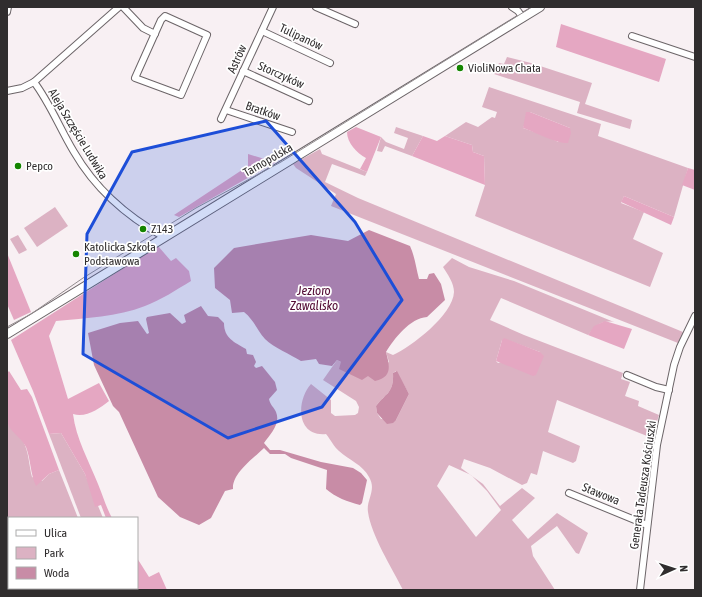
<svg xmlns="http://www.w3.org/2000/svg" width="702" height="597" font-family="'Asap Condensed',sans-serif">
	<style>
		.green { fill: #dcb2c3; fill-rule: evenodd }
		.forest { fill: #e5a7c2 }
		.water { fill: #c88ca6 }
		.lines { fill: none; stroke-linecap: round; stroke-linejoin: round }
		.minor-casing { stroke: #6c6568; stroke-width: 8 }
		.major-casing { stroke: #6c6568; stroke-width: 10 }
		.minor { stroke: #fff; stroke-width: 6 }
		.major { stroke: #fff; stroke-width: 8 }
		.tram { stroke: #938d8f; stroke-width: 1 }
		.marked { fill: #1d4ed8; fill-opacity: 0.2; stroke: #1d4ed8; stroke-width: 3; stroke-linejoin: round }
		.poi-dot { fill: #148500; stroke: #fff; stroke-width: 1.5 }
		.labels { text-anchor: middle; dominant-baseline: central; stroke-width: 3.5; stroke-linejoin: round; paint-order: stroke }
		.street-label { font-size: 12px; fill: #302d2e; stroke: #fff }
		.poi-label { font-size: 12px; fill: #302d2e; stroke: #fff; text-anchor: start }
		.water-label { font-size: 13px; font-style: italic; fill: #520a33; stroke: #fff }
	</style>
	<rect width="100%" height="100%" fill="#f8f0f3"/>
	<!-- green -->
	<g class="green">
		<path d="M507,57L531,63L592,83L585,104L632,120L630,129L577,113L580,102L494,74L499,63L504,64Z"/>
		<path d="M489,87L601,124L598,136L688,168L674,217L624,196L621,203L644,212L633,239L663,253L650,287L475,216L485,185L484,156L473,152L472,145L445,136L466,122L478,127L492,117L495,118L497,112L482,107ZM530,112L570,128L558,142L549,137L523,128Z"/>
		<path d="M396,127L423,136L412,156L385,146L382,152L377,151L381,137L386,142L404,149L408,138L394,133Z"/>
		<path d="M320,149L322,154L367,172L365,176L332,164L325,182L358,198L683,332L678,343L331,206L336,194L296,168L293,164Z"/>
		<path d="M55,207L68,226L37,247L24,228Z"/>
		<path d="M18,235L27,250L19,254L10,239Z"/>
		<path d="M452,258L469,267L514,281L614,322C600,320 596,326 588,335L501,298L490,320L524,335L623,373L621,379L630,382L625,396L639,401L638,406L659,415L652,438L557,400L548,432L580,446L576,461L573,463L543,451L537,475L531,473L527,483L522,485L490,468L464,459L461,468L483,484L500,506L522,488L535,498L512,520L528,539L557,513L588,533L579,554L576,553L557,526L531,546L533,556L555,590H403C392,568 371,535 368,512C366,500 377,490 369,477C363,465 349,460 339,451C334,447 331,440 326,434C296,437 296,401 311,384L331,400V413L335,416L355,415L358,413L359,407L356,401L323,380L337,360L368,376L389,362L386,352L393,355C411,347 453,315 454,292C454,283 448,275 443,267ZM502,340H507L540,352L498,363L496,361ZM396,371L409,394L396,420L381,419L377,413L376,406C386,393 394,393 393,373ZM449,465L471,475L487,491L501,510L476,537L437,486Z"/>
		<path d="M7,418C11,431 17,431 23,441C29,452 29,466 32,477L42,481L49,474L59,470L78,518H9V588H107L108,590H7Z"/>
		<path d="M61,433L85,474L103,518H81L49,434Z"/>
	</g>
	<!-- forest -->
	<g class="forest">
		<path d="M561,24L666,59L659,82L556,47Z"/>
		<path d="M526,112H530L570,128L571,133L568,143C557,144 535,132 523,128Z"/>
		<path d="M356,127L381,137L367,172L360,169L366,158C357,153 347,143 347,132Z"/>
		<path d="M423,136L437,141L445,136L472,145L473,152L484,156L485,185L412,156Z"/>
		<path d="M248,154L271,161L275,160L276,162L179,217L174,215L248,166Z"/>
		<path d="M688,168L695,170V190L682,185Z"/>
		<path d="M624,196L674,217L671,225L621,202Z"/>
		<path d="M158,246L171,261L176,258L189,271L191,281C176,290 161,300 145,306C117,317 86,318 56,321L49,336L68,399L99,383L109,401C99,409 86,418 73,414C76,439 89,461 98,484C103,496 106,507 112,518H106L101,505L95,507L85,474L61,433L49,434L33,391L11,340Z"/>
		<path d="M7,253L31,312L14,320L7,304Z"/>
		<path d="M605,321L632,329L624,349L588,335L594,326Z"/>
		<path d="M504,338L540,352L544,356L536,375L533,376L496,361L502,340Z"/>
		<path d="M9,371L21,390L27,389L32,397L59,470L49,474L36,486C30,473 31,460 26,447C22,439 15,435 10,428C3,415 7,388 7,373Z"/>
		<path d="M137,558L149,577L159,572L167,590H135V588H137Z"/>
	</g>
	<!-- water -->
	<g class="water">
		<path d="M369,230L410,246C415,257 416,268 419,279H427L429,274L434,273L441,284L445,300L427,317C410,318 394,339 386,352C390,367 392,377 375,381L368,376L362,380L339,369L341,362L337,360L332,366L319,364L316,359L301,361C290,354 274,348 265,339C257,330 254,320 244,312L232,313L230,300L215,288L214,268L234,248L311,235L348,241Z"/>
		<path d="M201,306L208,316L218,317L224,323C224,338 234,342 246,349L247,354L253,355L256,362L254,366L256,368L262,366L275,382L277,390L269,399C270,405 274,407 276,412C281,424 270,434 264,443L270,450H280L321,462L353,468L361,473L367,480L362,503L360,505C348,502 335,497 326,489L327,470L291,458L285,454H270L264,448C254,458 232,473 233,489L225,491L211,518L199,525L180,517L158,497L119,412L113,406L94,365L88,333L120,323L138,321L147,334L149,333L146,319L147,317L170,313L182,324L186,322L184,315Z"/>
		<path d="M397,371L409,394L396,420L393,423L387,424L377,413L376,406C386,393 394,393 393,373Z"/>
	</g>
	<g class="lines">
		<!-- minor casing -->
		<g class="minor-casing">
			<g id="minor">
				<path d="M123,7L143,28L155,34"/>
				<path d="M316,7L355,24"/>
				<path d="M512,7L518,11L523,18"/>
				<path d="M7,12L8,7"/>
				<path d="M165,16L207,35L181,95L135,78L161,20Z"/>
				<path d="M262,31L330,63"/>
				<path d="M632,36L695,57"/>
				<path d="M243,71L309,101"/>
				<path d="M34,82C50,103 60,129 74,152C96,190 126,216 164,237"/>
				<path d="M7,91L22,88L34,82L119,7"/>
				<path d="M226,110L292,132"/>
				<path d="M221,119L273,7"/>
				<path d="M627,375L656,387L669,390"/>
				<path d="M569,493L647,525"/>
				<path d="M640,590L657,445L674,365L680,347L695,316"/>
			</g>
		</g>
		<!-- major casing -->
		<g class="major-casing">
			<path id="major" d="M7,334L540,7"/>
		</g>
		<!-- minor -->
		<use href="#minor" class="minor"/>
		<!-- major -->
		<use href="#major" class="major"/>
		<!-- tram -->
		<path class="tram" d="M7,327L31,314L83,278L196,208L281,162L532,7"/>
	</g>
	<!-- marked area -->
	<path class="marked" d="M266,121L355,222L402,300L322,407L228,438L83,354L87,234L132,152Z"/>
	<!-- markers -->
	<g class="poi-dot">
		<circle cx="460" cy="68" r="4"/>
		<circle cx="18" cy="166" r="4"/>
		<circle cx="143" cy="229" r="4"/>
		<circle cx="76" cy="254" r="4"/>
	</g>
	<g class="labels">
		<!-- street labels -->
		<g class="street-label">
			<text transform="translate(301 37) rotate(25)">Tulipanów</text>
			<text transform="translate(237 59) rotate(-66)">Astrów</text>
			<text transform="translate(281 75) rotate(24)">Storczyków</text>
			<text transform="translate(263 111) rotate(19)">Bratków</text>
			<text transform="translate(78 134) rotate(59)">Aleja Szczęście Ludwika</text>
			<text transform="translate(268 160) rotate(-30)">Tarnopolska</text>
			<text transform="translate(643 485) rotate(-82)">Generała Tadeusza Kościuszki</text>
			<text transform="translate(601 494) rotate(22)">Stawowa</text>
		</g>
		<!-- poi labels -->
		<g class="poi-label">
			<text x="468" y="68">VioliNowa Chata</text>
			<text x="26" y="166">Pepco</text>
			<text x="151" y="229">Z143</text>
			<text x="84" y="247">Katolicka Szkoła<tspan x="84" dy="14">Podstawowa</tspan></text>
		</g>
		<!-- water labels -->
		<g class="water-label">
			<text x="314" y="290">Jezioro<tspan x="314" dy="15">Zawalisko</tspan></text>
		</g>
	</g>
	<!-- border -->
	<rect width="702" height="597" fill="none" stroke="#302d2e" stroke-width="16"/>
	<!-- legend -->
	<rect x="8" y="517" width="130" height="72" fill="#ffffff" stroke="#acabab"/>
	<rect x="16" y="530" width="20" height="6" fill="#ffffff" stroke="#acabab"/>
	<text x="44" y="537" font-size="12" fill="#302d2e">Ulica</text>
	<rect x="16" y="547" width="20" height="12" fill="#dcb2c3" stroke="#acabab"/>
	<text x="44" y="557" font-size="12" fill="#302d2e">Park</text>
	<rect x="16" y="567" width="20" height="12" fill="#c88ca6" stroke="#acabab"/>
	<text x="44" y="577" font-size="12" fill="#302d2e">Woda</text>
	<!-- north arrow -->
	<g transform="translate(674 569) rotate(87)" stroke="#ffffff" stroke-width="3" paint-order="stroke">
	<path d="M0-3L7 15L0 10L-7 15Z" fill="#302d2e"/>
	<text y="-6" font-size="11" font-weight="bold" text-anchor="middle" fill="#302d2e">N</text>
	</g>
</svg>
